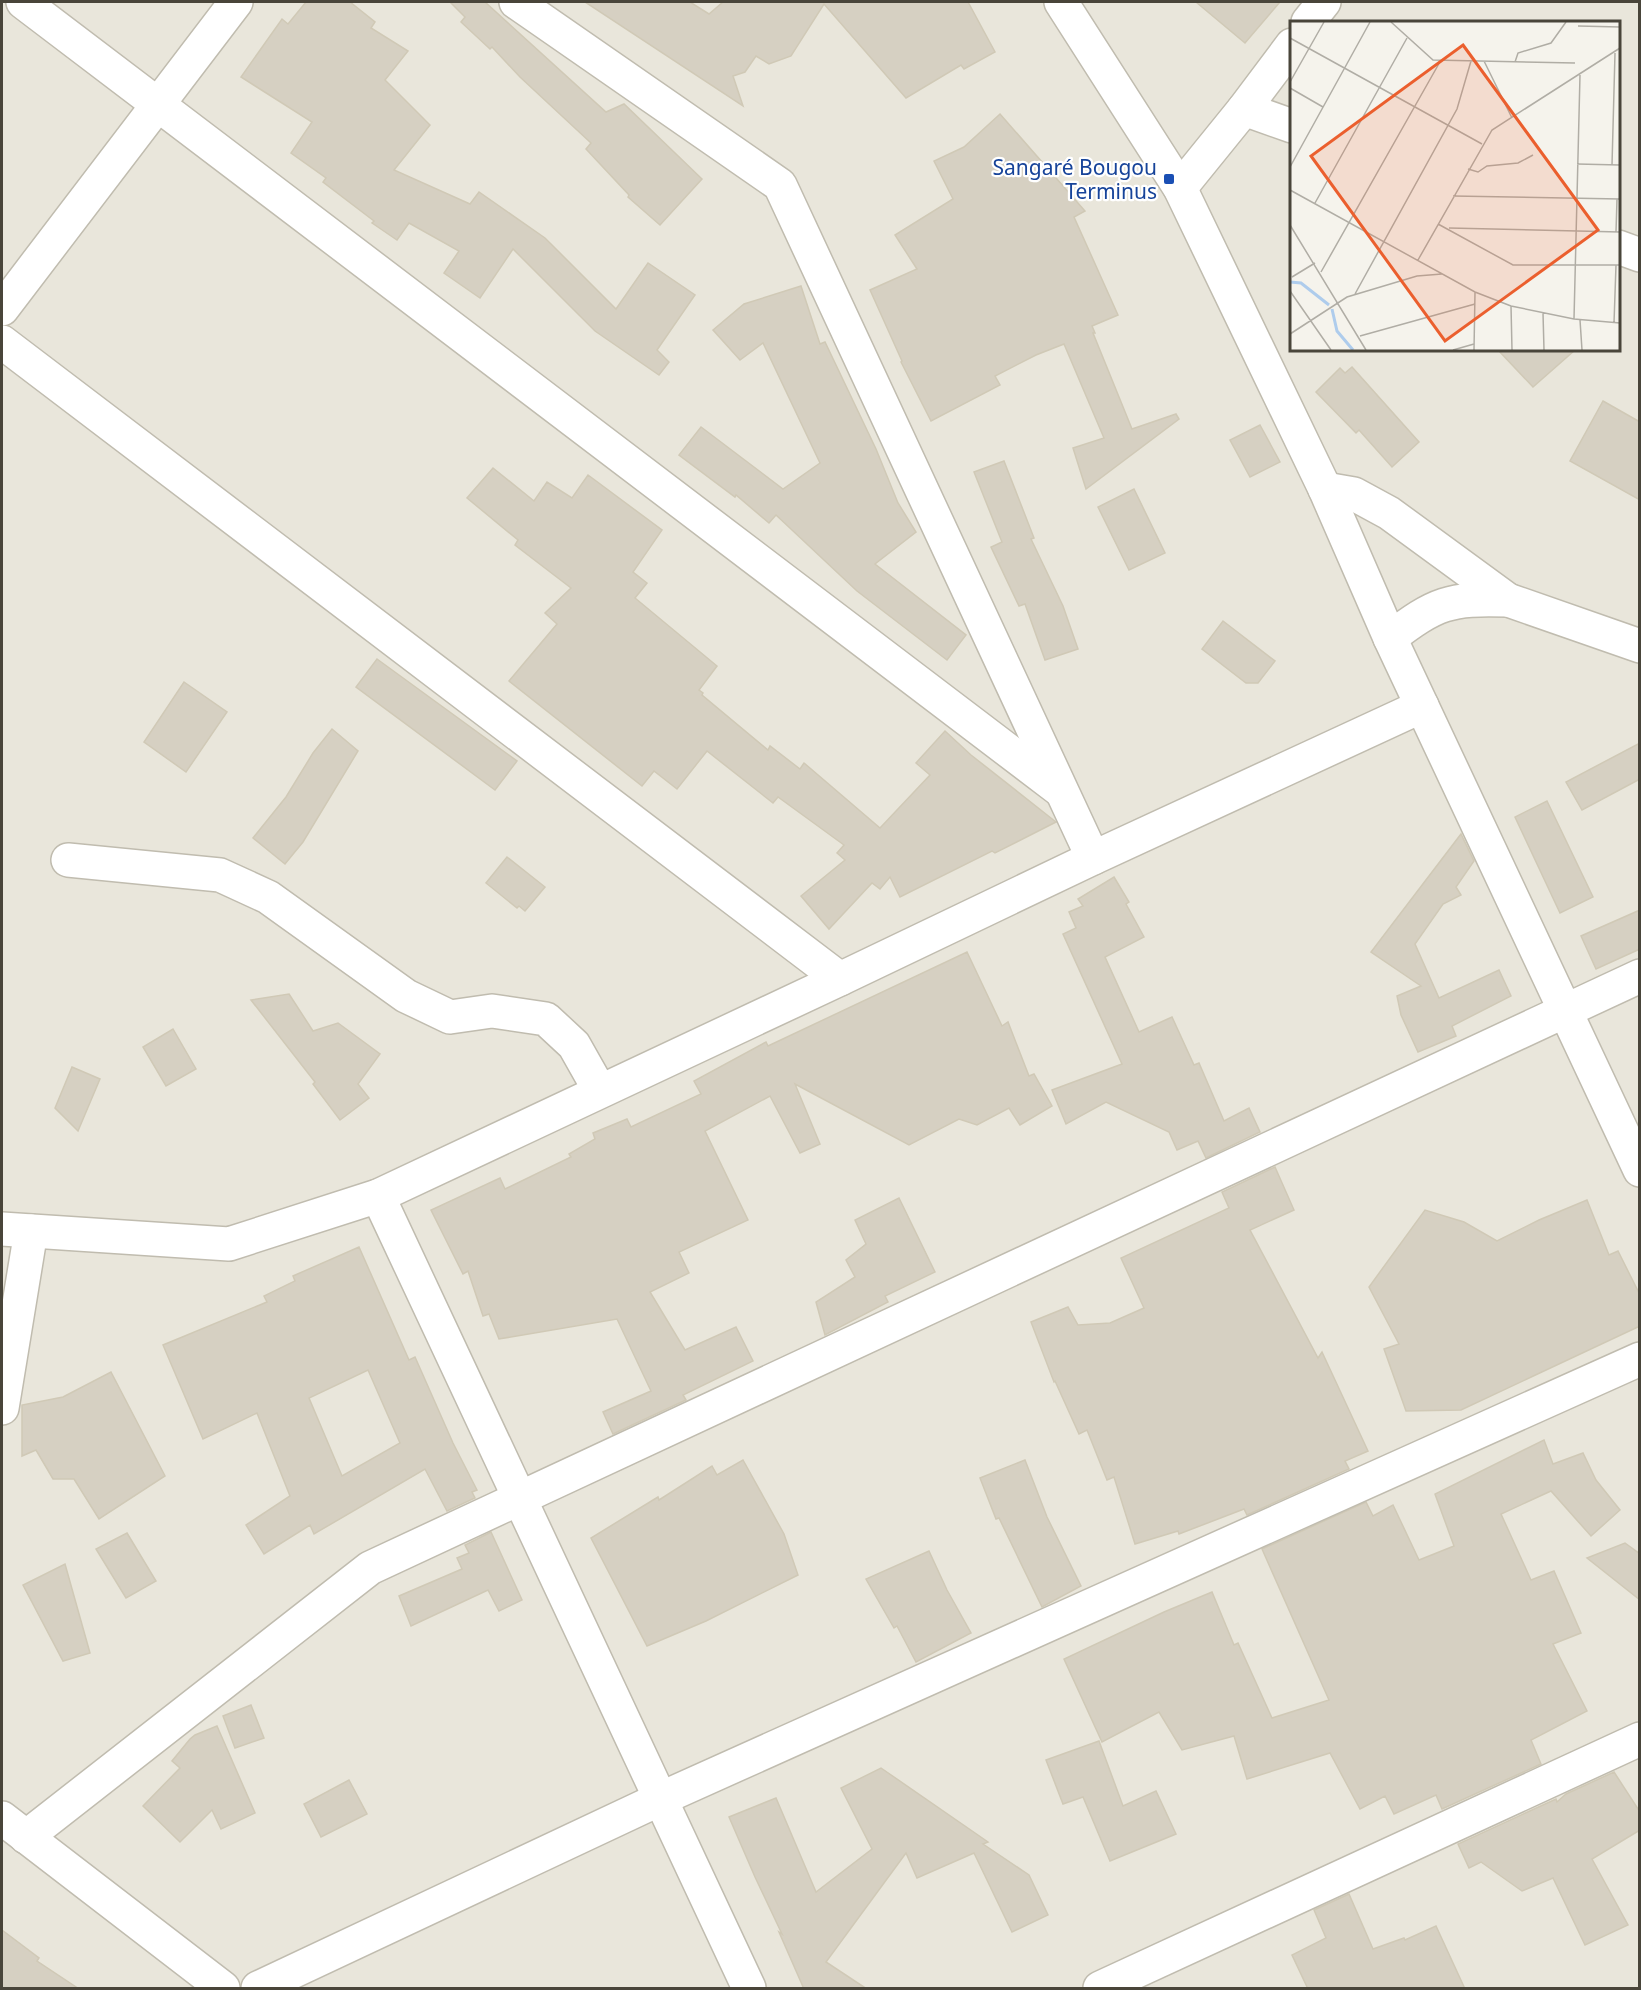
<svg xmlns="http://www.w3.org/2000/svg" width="1641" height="1990" font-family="'Noto Sans',sans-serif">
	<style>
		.residential { fill: #e9e6db; fill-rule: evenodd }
		.building { fill: #d6d0c2; stroke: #d0c9b6; stroke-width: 1.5; fill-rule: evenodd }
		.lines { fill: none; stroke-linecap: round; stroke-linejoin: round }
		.minor-casing { stroke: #c0bcaf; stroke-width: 36 }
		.minor { stroke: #fff; stroke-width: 33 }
		.transit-dot { fill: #1a4fb4; stroke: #fff; stroke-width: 2 }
		.labels { text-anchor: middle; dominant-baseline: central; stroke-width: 4.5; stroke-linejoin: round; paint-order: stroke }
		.transit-label { font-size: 21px; fill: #164399; stroke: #fff; text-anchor: end }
		.inset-river { fill: none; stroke: #aeccec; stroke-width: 3 }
		.inset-road { fill: none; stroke: #b0ada5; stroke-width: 1.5 }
		.view { fill: #eb5f2e; fill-opacity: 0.15; stroke: #eb5f2e; stroke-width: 3 }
		.inset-edge { fill: none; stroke: #49453a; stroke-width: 3 }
	</style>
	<rect width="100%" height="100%" fill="#f5f3ec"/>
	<!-- residential -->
	<path class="residential" d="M2,2H1639V1988H2ZM1292,22H1618V350H1292Z"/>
	<!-- building -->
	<g class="building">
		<path d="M306,2H350L375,22L371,28L408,51L385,80L430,125L394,170L470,204L479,192L545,238L616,309L648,263L695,295L657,350L669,362L659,375L595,331L513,249L480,298L444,273L459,251L409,223L397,240L372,223L374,221L323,182L326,178L291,153L312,122L241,77L282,19L288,24Z"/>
		<path d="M450,2H485L606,112L624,104L702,179L660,225L628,197L629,195L586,149L591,143L520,77L492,47L490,49L461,22L465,17Z"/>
		<path d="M585,2H690L709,14L723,2H968L995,52L964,69L961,65L906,98L824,4L791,56L769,64L756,56L745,72L733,76L743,106Z"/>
		<path d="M1196,2H1280L1245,43Z"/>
		<path d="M1000,114L1085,211L1074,217L1118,315L1092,326L1095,333H1093L1132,429L1176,414L1179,419L1086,489L1073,448L1104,438L1064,344L1036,355L995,376L1000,385L931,421L901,362L902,361L870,290L917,269L895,235L953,199L934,161L964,147Z"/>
		<path d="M801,286L820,344L825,342L876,449L898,503L916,532L875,564L966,635L947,660L857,591L776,515L769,523L736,495L735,497L679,455L701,427L783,489L820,463L763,343L740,360L713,330L744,304Z"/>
		<path d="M1498,350H1575L1533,387Z"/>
		<path d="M1352,367L1419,442L1392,467L1359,430L1356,433L1316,392L1340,368L1345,373Z"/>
		<path d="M1603,401L1640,422V500L1570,461Z"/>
		<path d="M1260,425L1280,462L1250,477L1230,440Z"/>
		<path d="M1004,461L1034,538L1031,539L1063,606L1078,649L1045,660L1025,604L1019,606L991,547L1002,542L974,472Z"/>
		<path d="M493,468L534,501L547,482L572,498L588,475L662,530L633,572L647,583L635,598L717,666L699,690L703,693L702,695L768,750L770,746L800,769L804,763L880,828L930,775L916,763L945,731L971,755L1056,822L995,853L992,851L900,897L890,877L880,889L872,883L829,929L801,896L845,860L837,853L844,845L778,797L773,803L707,751L677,789L654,771L642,786L509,681L557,624L545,613L571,588L515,545L518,540L467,498Z"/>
		<path d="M1134,489L1165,553L1129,570L1098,507Z"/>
		<path d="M1223,621L1275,661L1258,683H1246L1202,649Z"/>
		<path d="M377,659L517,761L495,790L356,687Z"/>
		<path d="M184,682L227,712L186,772L144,742Z"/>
		<path d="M332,729L358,751L303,842L285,864L253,838L286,797L313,753Z"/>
		<path d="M1640,743V779L1582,810L1566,782Z"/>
		<path d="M1547,801L1593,897L1560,913L1515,817Z"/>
		<path d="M1461,834L1474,861L1456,887L1461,895L1443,904L1415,944L1439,998L1499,970L1511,996L1452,1026L1456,1036L1418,1052L1401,1015L1397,996L1421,986L1371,952Z"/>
		<path d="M507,857L545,887L525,911L519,906L517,908L486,883Z"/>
		<path d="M1114,877L1129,902L1126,904L1144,937L1105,957L1139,1032L1172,1017L1194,1065L1199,1063L1224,1121L1249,1108L1260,1132L1206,1158L1198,1141L1177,1150L1169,1132L1106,1102L1066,1124L1052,1090L1122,1064L1063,934L1076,928L1069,912L1083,906L1078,899Z"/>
		<path d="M1640,910V949L1596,969L1581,936Z"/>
		<path d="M967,952L1002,1026L1008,1022L1029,1076L1034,1074L1052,1106L1020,1125L1009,1108L977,1125L959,1119L909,1145L795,1084L820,1144L800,1153L770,1096L705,1131L748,1220L679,1252L689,1273L650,1292L685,1350L736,1327L753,1361L683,1395L686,1400L613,1434L603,1412L651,1391L617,1319L499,1339L489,1314L483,1316L468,1271L463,1274L431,1210L500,1178L505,1189L571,1157L569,1154L595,1139L593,1133L627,1119L631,1127L701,1094L694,1081L766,1042L768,1046Z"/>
		<path d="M289,994L313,1031L338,1023L380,1054L358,1084L369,1098L340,1120L313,1084L315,1082L251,1000Z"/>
		<path d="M173,1029L196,1069L166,1086L143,1047Z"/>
		<path d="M72,1067L100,1079L78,1131L55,1108Z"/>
		<path d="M1275,1167L1294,1210L1250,1230L1318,1358L1322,1352L1368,1451L1345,1461L1349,1469L1247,1515L1244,1509L1179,1534L1178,1531L1135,1544L1114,1477L1107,1480L1087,1430L1079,1434L1055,1381L1054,1382L1031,1322L1068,1307L1078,1325L1110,1323L1144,1308L1121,1258L1229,1208L1222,1192Z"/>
		<path d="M899,1198L935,1272L885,1296L888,1302L825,1335L816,1302L855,1277L846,1260L866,1244L855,1220Z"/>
		<path d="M1587,1200L1609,1255L1618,1251L1640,1295V1326L1461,1410L1406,1411L1384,1349L1399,1344L1369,1287L1425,1210L1464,1222L1497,1241L1539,1220Z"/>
		<path d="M359,1247L409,1360L415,1357L453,1443L477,1490L472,1492L475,1498L447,1511L425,1469L314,1534L310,1525L264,1554L246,1525L290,1496L257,1413L203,1439L163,1345L267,1302L264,1296L295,1281L293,1276ZM368,1370L400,1443L342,1476L309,1398Z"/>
		<path d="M111,1372L165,1476L99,1519L74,1479H53L36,1450L22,1456V1405L63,1397Z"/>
		<path d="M1544,1440L1553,1464L1583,1453L1596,1480L1620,1510L1591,1536L1551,1491L1501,1514L1531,1580L1554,1571L1581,1633L1553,1644L1587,1711L1531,1740L1541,1764L1442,1809L1436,1795L1394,1814L1385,1796L1360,1809L1330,1753L1247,1779L1234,1736L1182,1750L1159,1712L1102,1742L1064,1659L1164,1612L1212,1592L1234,1645L1238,1643L1272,1718L1329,1700L1262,1549L1366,1502L1373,1516L1393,1505L1419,1560L1454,1546L1435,1494Z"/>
		<path d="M743,1460L784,1534L798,1575L706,1621L647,1646L591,1538L658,1497L659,1500L712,1466L717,1475Z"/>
		<path d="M1025,1460L1047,1517L1081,1586L1042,1607L999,1518L996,1519L980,1478Z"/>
		<path d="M491,1532L522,1600L499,1611L488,1590L411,1626L399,1596L462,1569L457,1558L469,1553L465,1545Z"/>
		<path d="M127,1533L156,1581L126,1598L96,1549Z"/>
		<path d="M1625,1543L1640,1554V1600L1587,1558Z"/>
		<path d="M929,1551L947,1590L971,1633L916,1662L897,1626L894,1628L866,1579Z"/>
		<path d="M65,1564L90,1653L63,1661L23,1585Z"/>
		<path d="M251,1705L264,1738L235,1748L223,1716Z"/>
		<path d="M217,1726L255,1813L221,1829L212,1810L180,1842L143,1806L180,1768L172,1761L190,1739L195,1735Z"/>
		<path d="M1099,1741L1123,1806L1156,1791L1176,1834L1110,1861L1083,1797L1063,1804L1046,1760Z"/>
		<path d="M881,1768L988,1842L983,1844L1029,1875L1048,1915L1012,1932L974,1853L917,1878L906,1853L826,1962L867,1989H804L779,1932L782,1934L755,1877L729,1817L776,1798L816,1892L872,1849L841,1788Z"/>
		<path d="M1614,1772L1640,1812V1830L1592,1859L1628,1925L1585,1945L1553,1878L1522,1891L1481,1862L1469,1868L1458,1844L1556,1799L1557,1802L1566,1794Z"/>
		<path d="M349,1780L367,1814L321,1837L304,1804Z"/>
		<path d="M1349,1894L1373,1949L1404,1938L1405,1940L1436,1926L1465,1989H1308L1292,1955L1326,1938L1314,1910Z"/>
		<path d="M2,1930L39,1958L37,1961L79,1989H2Z"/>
	</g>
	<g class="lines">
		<!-- minor casing -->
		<g class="minor-casing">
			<g id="minor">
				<path d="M23,2L1060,790"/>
				<path d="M516,2L780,185L1093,858"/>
				<path d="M1061,2L1180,188L1325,489L1390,638L1640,1170"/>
				<path d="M1308,22L1324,2"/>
				<path d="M1244,109L1292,126"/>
				<path d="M1180,188L1244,109L1292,45"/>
				<path d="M1618,247L1640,255"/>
				<path d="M2,309L236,2"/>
				<path d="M2,342L840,979"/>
				<path d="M1325,489L1354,494L1389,513L1508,600L1640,646"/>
				<path d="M1390,638C1436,603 1449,598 1508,600"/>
				<path d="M68,860L220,875L268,897L406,996L450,1017L492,1011L546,1019L574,1045L600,1091"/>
				<path d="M378,1196L749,1988"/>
				<path d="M2,1229L229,1244L378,1196L840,979L1093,858L1422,706"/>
				<path d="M2,1408L31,1231"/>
				<path d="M2,1818L223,1988"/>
				<path d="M26,1837L370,1568L1640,976"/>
				<path d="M258,1988L660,1799L1640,1359"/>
				<path d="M1100,1988L1640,1739"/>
			</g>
		</g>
		<!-- minor -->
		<use href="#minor" class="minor"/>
	</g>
	<!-- markers -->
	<rect class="transit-dot" x="1163" y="173" width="12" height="12" rx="3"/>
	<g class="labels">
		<!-- transit labels -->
		<g class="transit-label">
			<text x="1157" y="167">Sangaré Bougou<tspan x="1157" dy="24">Terminus</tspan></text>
		</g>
	</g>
	<!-- overview -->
	<g transform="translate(1290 21)">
		<rect width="330" height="330" fill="#f5f3ec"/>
		<path class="inset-river" d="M0,261L11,262L39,284M42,288L47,310L63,329"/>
		<path class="inset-road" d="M101,1L143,39L285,42M288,5L330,6M0,17L192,123M194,40L222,97M225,41L228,32L261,22L276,1M0,61L34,1M0,67L33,86M287,143L330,144M322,144L325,32M0,146L80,1M178,148L188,151L197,145L228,142L243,134M0,169L185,271L221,285L284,298L330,302M163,175L330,178M25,182L117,17M148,203L223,244H330M0,204L76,329M159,207L330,211M326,211L327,178M128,239L202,109L330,27M31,251L151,39M2,256L25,242M0,270L41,329M65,273L167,88L181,40M221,285L222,329M253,292L254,329M284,298L290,54M290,299L292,329M324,302L326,244M0,313L57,276L127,255L152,253M70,315L185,283M163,329L184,323M184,329L185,271"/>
		<path class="view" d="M173,24L308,209L155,320L21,135Z"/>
		<rect width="330" height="330" class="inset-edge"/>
	</g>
	<!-- border -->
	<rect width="1641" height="1990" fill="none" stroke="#49453a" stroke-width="6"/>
</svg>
